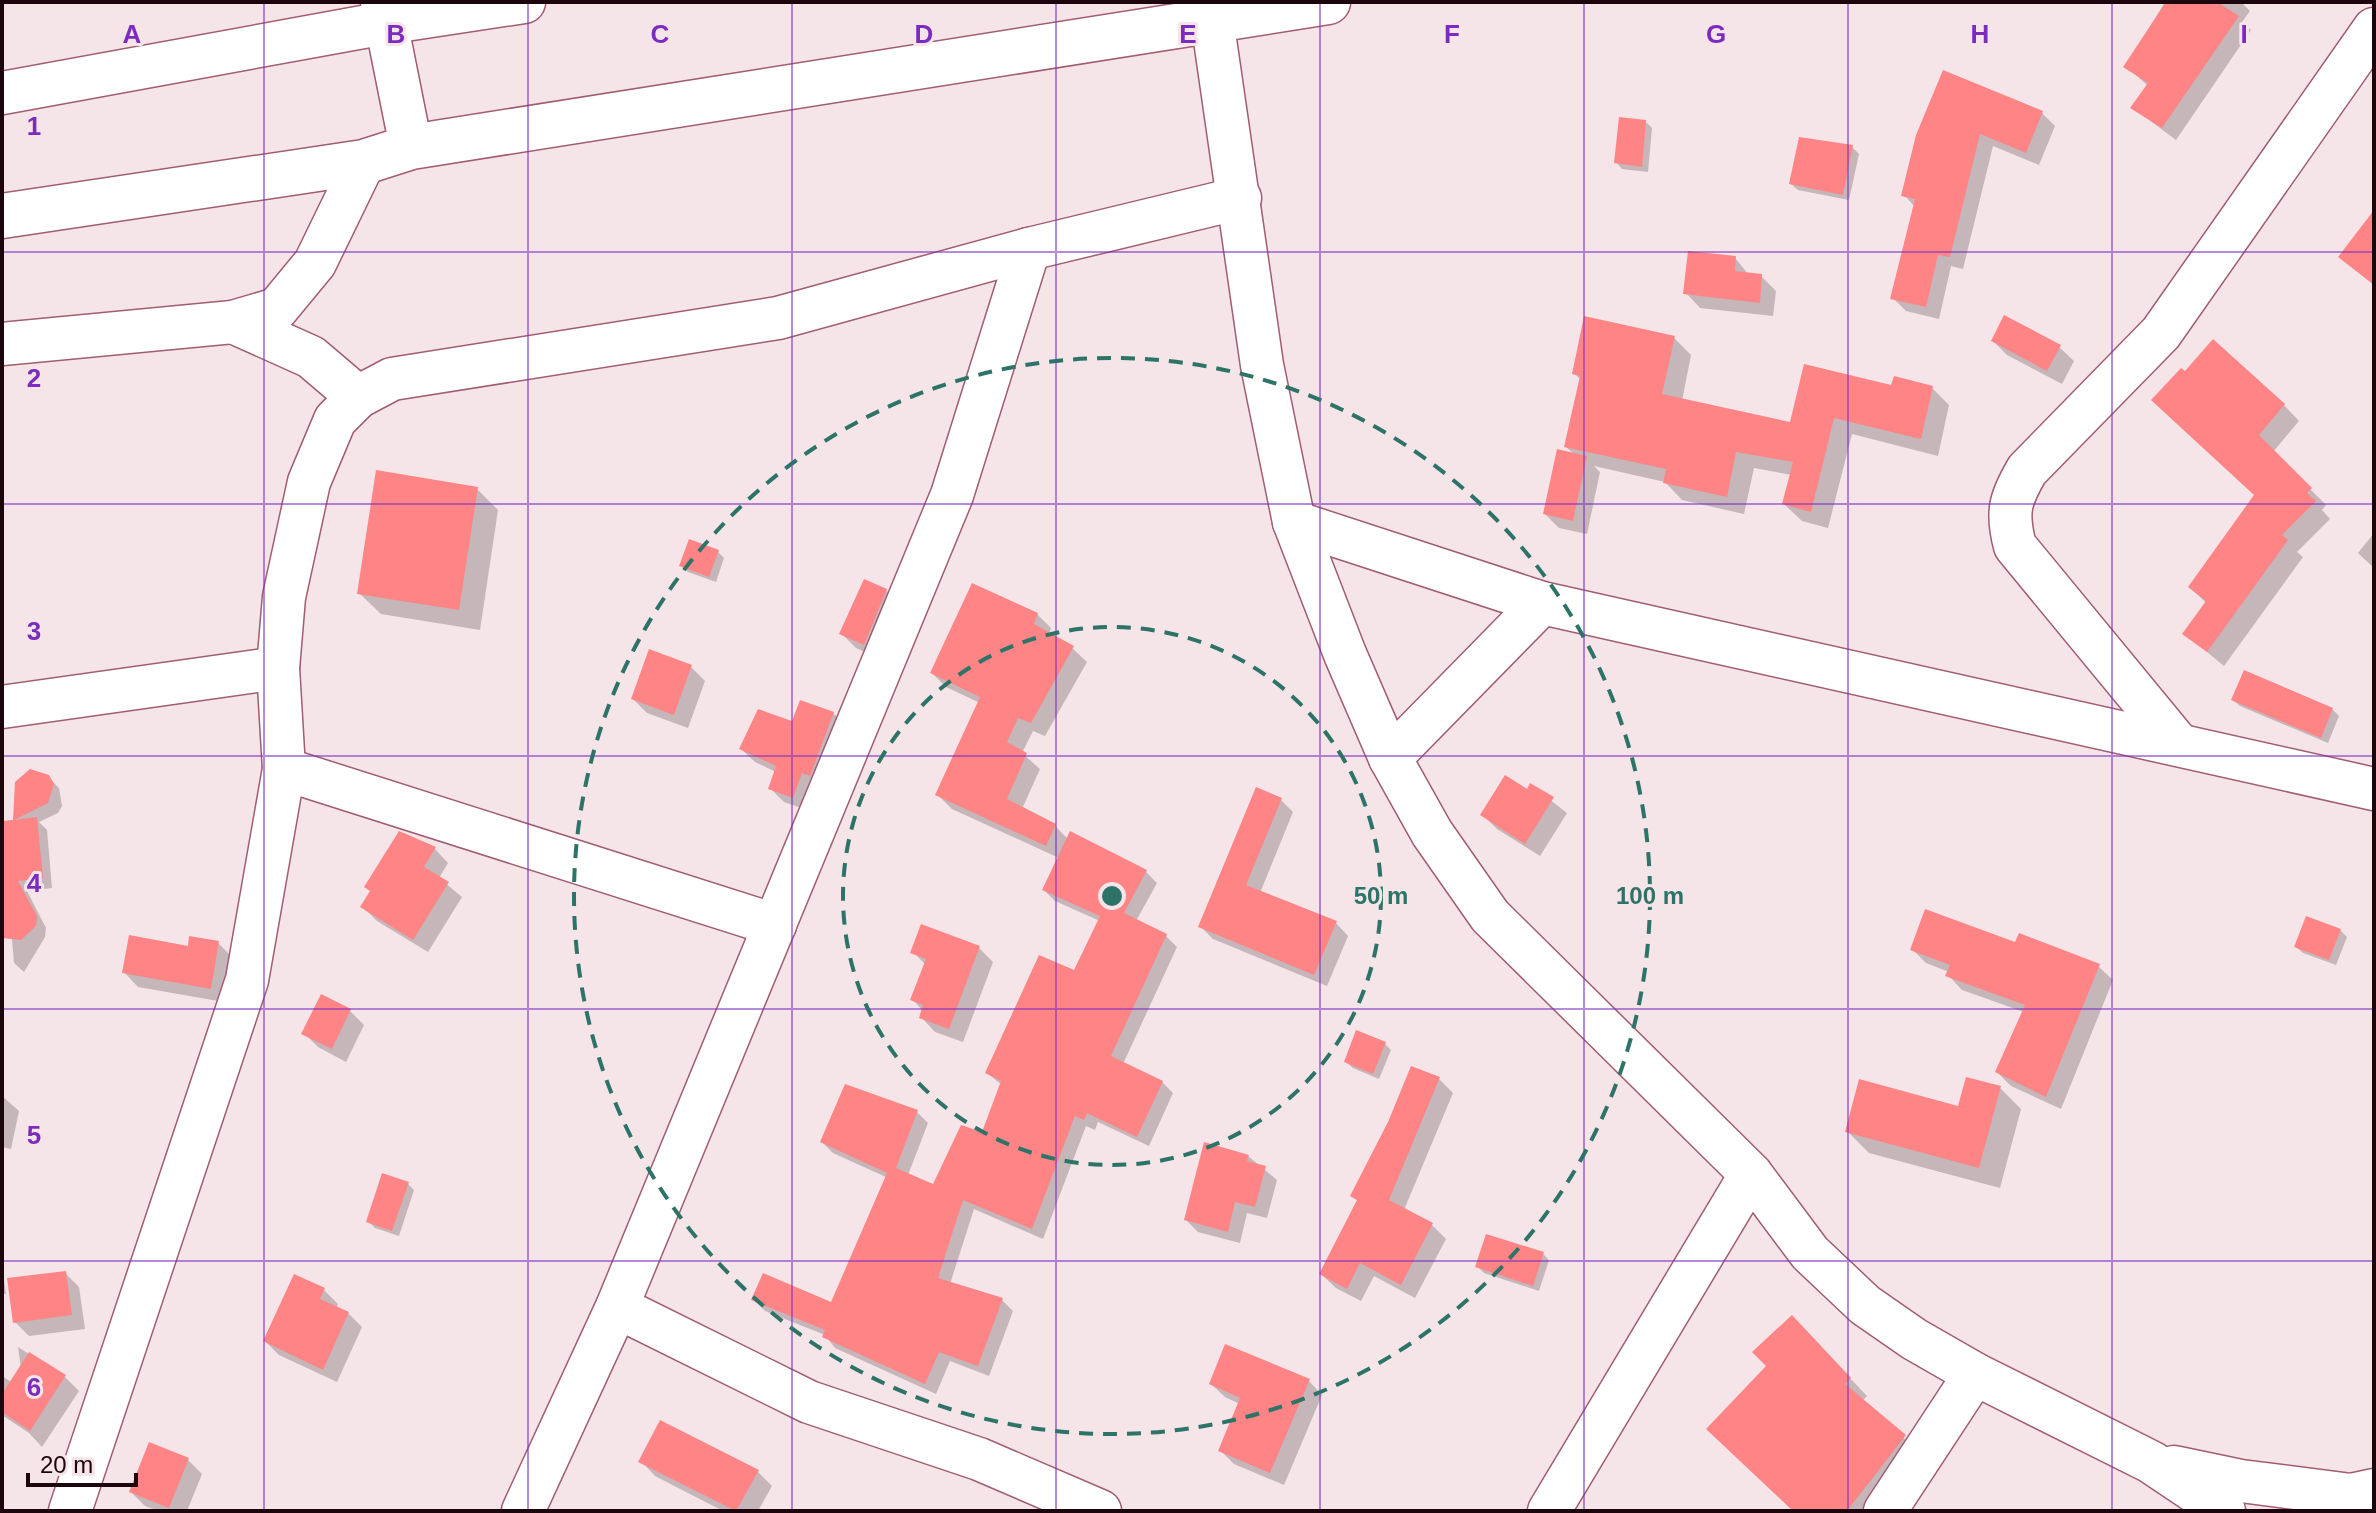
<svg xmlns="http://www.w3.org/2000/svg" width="2376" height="1513" font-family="Helvetica,sans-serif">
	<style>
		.shadow { fill: #0003 }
		.building { fill: #ff8485 }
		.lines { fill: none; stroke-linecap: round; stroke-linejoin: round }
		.minor-casing { stroke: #a15d72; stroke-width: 45 }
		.secondary-casing { stroke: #a15d72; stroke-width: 47 }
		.minor { stroke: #fff; stroke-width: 42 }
		.secondary { stroke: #fff; stroke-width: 44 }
		.grid { fill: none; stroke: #7b2cbf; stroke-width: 2; stroke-opacity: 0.55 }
		.ring { fill: none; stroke: #2d7367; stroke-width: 4; stroke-dasharray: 14 10 }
		.grid-label { font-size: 26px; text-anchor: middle; font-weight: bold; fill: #7b2cbf; stroke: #f5e4e8; stroke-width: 6; stroke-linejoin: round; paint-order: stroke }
		.centre { fill: #2d7367; stroke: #f5e4e8; stroke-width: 4 }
		.ring-label { font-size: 24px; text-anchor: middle; font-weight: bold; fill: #2d7367; stroke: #f5e4e8; stroke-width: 6; stroke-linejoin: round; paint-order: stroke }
	</style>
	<rect width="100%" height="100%" fill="#f5e4e8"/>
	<!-- shadow -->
	<g class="shadow">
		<path d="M2165,2H2241L2250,11L2242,22L2251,30L2176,140L2133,108L2148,86L2126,66Z"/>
		<path d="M2042,113L2055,126L2039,165L1993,146L1963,269L1951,266L1939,319L1906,311L1893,298L1915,207L1904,195L1917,136Z"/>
		<path d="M1646,122L1652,128L1648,172L1622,169L1616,162Z"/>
		<path d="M1852,147L1859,154L1849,200L1798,190L1791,184Z"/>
		<path d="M1735,258L1749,275L1761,276L1776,291L1773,316L1700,308L1686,293Z"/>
		<path d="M1674,338L1691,355L1682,401L1791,424L1893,388H1932L1949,405L1938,456L1852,434L1828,528L1802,521L1784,504L1792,475L1754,468L1744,514L1682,500L1665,482L1594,466L1600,472L1587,534L1559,528L1545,514L1576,456L1566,447L1581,380L1574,373Z"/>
		<path d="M1993,341L2059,347L2074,361L2062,384L2007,355Z"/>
		<path d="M2284,405L2299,421L2273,452L2326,505L2322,510L2330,519L2297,552L2303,557L2224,666L2185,634L2207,604L2190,587L2256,496L2169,416Z"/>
		<path d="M477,489L498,510L480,630L381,614L359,593Z"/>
		<path d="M2374,533V568L2358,553Z"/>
		<path d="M718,552L724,558L716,582L688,572L681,566Z"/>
		<path d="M886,590L900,604L878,658L856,648L842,634Z"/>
		<path d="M1037,614L1051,628L1049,634L1072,648L1087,662L1045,736L1033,731L1022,753L1040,769L1022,809L1055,826L1068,839L1146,872L1157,883L1136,921L1166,936L1177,947L1123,1064L1162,1082L1173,1093L1149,1146L1098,1122L1095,1130L1086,1126L1043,1239L974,1209L950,1284L1002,1300L1013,1311L989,1376L950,1361L936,1394L835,1348L825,1335L765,1311L754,1300L832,1305L888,1178L833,1153L822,1142L917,1112L928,1123L908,1175L934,1186L983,1135L1002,1085L987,1073L1075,973L1100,921L1055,901L1044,890L1059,858L952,809L938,795L980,703L946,687L932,673Z"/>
		<path d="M691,667L705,681L688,728L647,713L633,699Z"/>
		<path d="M2233,700L2332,709L2339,716L2328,743L2240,706Z"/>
		<path d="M833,713L847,727L807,810L784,802L770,788L776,772L755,762L741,749L793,724Z"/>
		<path d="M48,777L59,788L62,806L58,813L39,822L47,830L52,888L27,891L46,928L45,937L24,972L14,963L2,823L15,822L17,783Z"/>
		<path d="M1531,785L1567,813L1540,856L1497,829L1483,815L1527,792Z"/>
		<path d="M1280,799L1293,812L1260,893L1336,923L1348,936L1327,986L1213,939L1200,926Z"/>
		<path d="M435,849L448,863L439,878L462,897L428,952L377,921L363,907Z"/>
		<path d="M2340,930L2347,937L2336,965L2303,953L2296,947Z"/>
		<path d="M218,943L232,957L224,1002L138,987L124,972L190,948Z"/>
		<path d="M2016,945L2098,966L2113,980L2061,1109L2011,1086L1997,1072L2024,1012L1962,990L1948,975L1949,972L1926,963L1912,949Z"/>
		<path d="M979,948L993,962L963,1042L935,1032L921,1017L923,1011L913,1000L926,965L913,952Z"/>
		<path d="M322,996L350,1011L364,1025L346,1062L318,1047L304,1033Z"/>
		<path d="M1384,1043L1391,1050L1379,1079L1353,1068L1346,1062Z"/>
		<path d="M1412,1068L1439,1079L1453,1093L1404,1210L1432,1225L1446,1239L1415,1298L1374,1276L1361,1301L1336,1288L1321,1274L1358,1202L1353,1196L1390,1122Z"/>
		<path d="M2000,1088L2021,1109L2000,1188L1869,1153L1847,1131L1959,1109Z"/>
		<path d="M2,1096L19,1111L11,1149L2,1147Z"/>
		<path d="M1248,1156L1277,1180L1267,1218L1247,1213L1240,1243L1198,1232L1186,1220Z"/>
		<path d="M408,1184L414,1190L399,1236L375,1228L368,1221Z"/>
		<path d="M1543,1254L1549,1260L1539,1291L1484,1273L1477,1266Z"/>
		<path d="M2,1264L6,1294H2Z"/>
		<path d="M65,1273L79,1287L85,1329L29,1336L15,1322Z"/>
		<path d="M324,1290L338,1304L336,1308L348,1313L362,1327L337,1382L279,1355L265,1341Z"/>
		<path d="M1809,1335L1867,1396L1862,1401L1922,1454L1878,1511H1796Z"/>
		<path d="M18,1347L65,1377L79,1391L42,1447L29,1433L2,1415V1376L24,1390Z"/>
		<path d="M1309,1381L1322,1395L1284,1485L1234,1464L1221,1451L1240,1404L1225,1397L1211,1384Z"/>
		<path d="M661,1422L758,1472L772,1486L758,1511H723L655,1476L641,1461Z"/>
		<path d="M188,1460L202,1474L187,1511H159L145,1506L131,1492Z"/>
	</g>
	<!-- building -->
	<g class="building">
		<path d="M2166,2H2217L2239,16L2162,128L2130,108L2148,83L2123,67Z"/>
		<path d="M1943,70L2043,111L2026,153L1980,134L1950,257L1938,255L1926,307L1890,299L1915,199L1901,196L1916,135Z"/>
		<path d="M1619,117L1646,120L1642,167L1614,163Z"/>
		<path d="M1799,137L1853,145L1843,195L1789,184Z"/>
		<path d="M2374,210V285L2338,257Z"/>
		<path d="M1688,251L1736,256L1735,271L1762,274L1760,303L1683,294Z"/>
		<path d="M2004,315L2061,345L2047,371L1991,341Z"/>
		<path d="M1584,316L1675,336L1662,394L1790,422L1804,364L1891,385L1894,376L1933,386L1921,439L1834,418L1811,512L1782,504L1793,462L1736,452L1727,497L1663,483L1666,469L1564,447L1580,376L1572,374Z"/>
		<path d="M2213,339L2285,404L2259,435L2312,488L2307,493L2316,501L2282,535L2288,540L2207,652L2182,634L2206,601L2188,587L2254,495L2151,400L2181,368L2185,371Z"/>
		<path d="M1557,449L1587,456L1573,521L1543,514Z"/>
		<path d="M376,470L478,487L459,610L357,594Z"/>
		<path d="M689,539L719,550L709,577L679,566Z"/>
		<path d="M864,579L887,589L864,645L839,634Z"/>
		<path d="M972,583L1038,613L1034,624L1074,646L1031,723L1018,718L1007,742L1027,753L1007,799L1056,824L1046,846L935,795L980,697L930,673Z"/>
		<path d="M649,649L692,665L674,715L631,699Z"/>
		<path d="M2244,670L2333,708L2321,738L2231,700Z"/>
		<path d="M800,700L834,712L810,776L802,773L793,798L768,789L776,766L739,749L758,709L792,721Z"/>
		<path d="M30,769L49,775L54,784L48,803L14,820L37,817L43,878L18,881L37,916L36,926L21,940L2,938V821L13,820L15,782Z"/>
		<path d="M1505,775L1527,789L1530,783L1554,797L1525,844L1480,815Z"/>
		<path d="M1256,787L1282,798L1246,885L1337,921L1314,975L1198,927Z"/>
		<path d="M399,831L436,847L424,867L449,882L413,940L360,907L370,891L364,887Z"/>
		<path d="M1070,831L1147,870L1124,913L1167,934L1111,1056L1163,1081L1137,1137L1087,1113L1084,1120L1075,1116L1032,1229L963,1200L938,1278L1003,1298L978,1366L939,1352L925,1384L822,1337L825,1330L751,1300L763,1273L831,1302L887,1173L820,1142L845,1084L918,1110L896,1168L933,1184L961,1125L982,1132L1001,1081L985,1073L1039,955L1074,970L1100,916L1042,890Z"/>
		<path d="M1925,909L2015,942L2019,933L2100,964L2046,1097L1995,1072L2025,1005L1945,976L1950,965L1910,950Z"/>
		<path d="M2306,916L2341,929L2329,960L2294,947Z"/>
		<path d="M921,924L980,946L949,1029L919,1018L923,1005L910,1000L926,959L910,953Z"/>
		<path d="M129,935L188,946L189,936L219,941L211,989L122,973Z"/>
		<path d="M321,994L351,1009L332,1049L301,1034Z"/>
		<path d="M1356,1030L1386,1042L1373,1074L1344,1062Z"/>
		<path d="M1411,1066L1440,1077L1389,1200L1433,1223L1401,1285L1360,1263L1347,1289L1319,1274L1357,1200L1350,1196L1388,1122Z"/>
		<path d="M1966,1077L2001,1086L1979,1168L1845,1132L1859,1079L1958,1106Z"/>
		<path d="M1204,1142L1249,1155L1247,1161L1266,1166L1255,1207L1235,1202L1228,1232L1184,1220Z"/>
		<path d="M382,1173L409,1182L392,1231L366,1222Z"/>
		<path d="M1486,1234L1544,1252L1533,1286L1475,1267Z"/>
		<path d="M66,1271L72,1315L13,1323L7,1278Z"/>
		<path d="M294,1274L325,1288L320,1299L349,1312L323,1370L263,1341Z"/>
		<path d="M1792,1315L1851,1378L1845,1384L1906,1435L1847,1511H1793L1706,1429L1766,1366L1752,1352Z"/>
		<path d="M1225,1344L1310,1379L1270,1473L1218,1451L1240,1398L1209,1384Z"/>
		<path d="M29,1352L66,1375L30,1431L2,1412V1394Z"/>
		<path d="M660,1420L759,1470L736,1511L638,1462Z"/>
		<path d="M149,1442L189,1458L169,1508L129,1492Z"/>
	</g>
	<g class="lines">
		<!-- minor casing -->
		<g class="minor-casing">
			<g id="minor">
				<path d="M382,2L411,147"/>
				<path d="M1212,19L1262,365L1294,522L1345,654L1390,758L1432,833L1490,916L1751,1174L1810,1253L1865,1305L1914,1339L1975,1374L2151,1462L2224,1511"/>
				<path d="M2,93L385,23L524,2"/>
				<path d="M233,322L311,357L358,397"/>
				<path d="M2,344L233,322L277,309L315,263L364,162"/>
				<path d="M1294,522L1542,603L2374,789"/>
				<path d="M2,707L278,668"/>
				<path d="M2179,745L2015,546C2006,512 2010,499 2027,470L2161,333L2374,29"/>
				<path d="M1390,758L1542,603"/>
				<path d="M284,769L775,925"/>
				<path d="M617,1307L809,1402L979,1459L1100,1511"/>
				<path d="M2174,1467L2241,1481L2351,1495L2374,1490"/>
				<path d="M70,1511L247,980L284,769L278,668L284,597L309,482L335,420L358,397L392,379L778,318L1029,249L1240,198"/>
				<path d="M523,1511L617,1307L952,495L1029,249"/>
				<path d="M1549,1511L1751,1174"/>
				<path d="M1885,1511L1975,1374"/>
			</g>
		</g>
		<!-- secondary casing -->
		<g class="secondary-casing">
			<path id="secondary" d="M2,216L364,162L411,147L1328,2"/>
		</g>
		<!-- minor -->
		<use href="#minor" class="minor"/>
		<!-- secondary -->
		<use href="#secondary" class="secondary"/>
	</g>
	<!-- grid -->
	<path class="grid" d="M264,2V1511M528,2V1511M792,2V1511M1056,2V1511M1320,2V1511M1584,2V1511M1848,2V1511M2112,2V1511M2,252H2374M2,504H2374M2,756H2374M2,1009H2374M2,1261H2374"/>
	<!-- distance rings -->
	<g class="ring">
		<circle cx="1112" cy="896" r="269"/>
		<circle cx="1112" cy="896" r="538"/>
	</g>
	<g class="grid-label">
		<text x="132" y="43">A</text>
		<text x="396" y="43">B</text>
		<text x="660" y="43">C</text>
		<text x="924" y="43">D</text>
		<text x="1188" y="43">E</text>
		<text x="1452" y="43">F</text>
		<text x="1716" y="43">G</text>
		<text x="1980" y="43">H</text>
		<text x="2244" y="43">I</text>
		<text x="34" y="135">1</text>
		<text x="34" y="387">2</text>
		<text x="34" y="640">3</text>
		<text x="34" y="892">4</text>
		<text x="34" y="1144">5</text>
		<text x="34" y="1396">6</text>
	</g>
	<circle cx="1112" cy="896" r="12" class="centre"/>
	<g class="ring-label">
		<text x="1381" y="904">50 m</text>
		<text x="1650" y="904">100 m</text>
	</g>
	<!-- border -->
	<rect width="2376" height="1513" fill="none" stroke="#1d050d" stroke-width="8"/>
	<!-- scale -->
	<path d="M28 1473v12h108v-12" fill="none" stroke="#1d050d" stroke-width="4"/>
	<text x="40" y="1473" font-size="24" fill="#1d050d" stroke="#f5e4e8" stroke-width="6" paint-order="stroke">20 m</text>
</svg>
